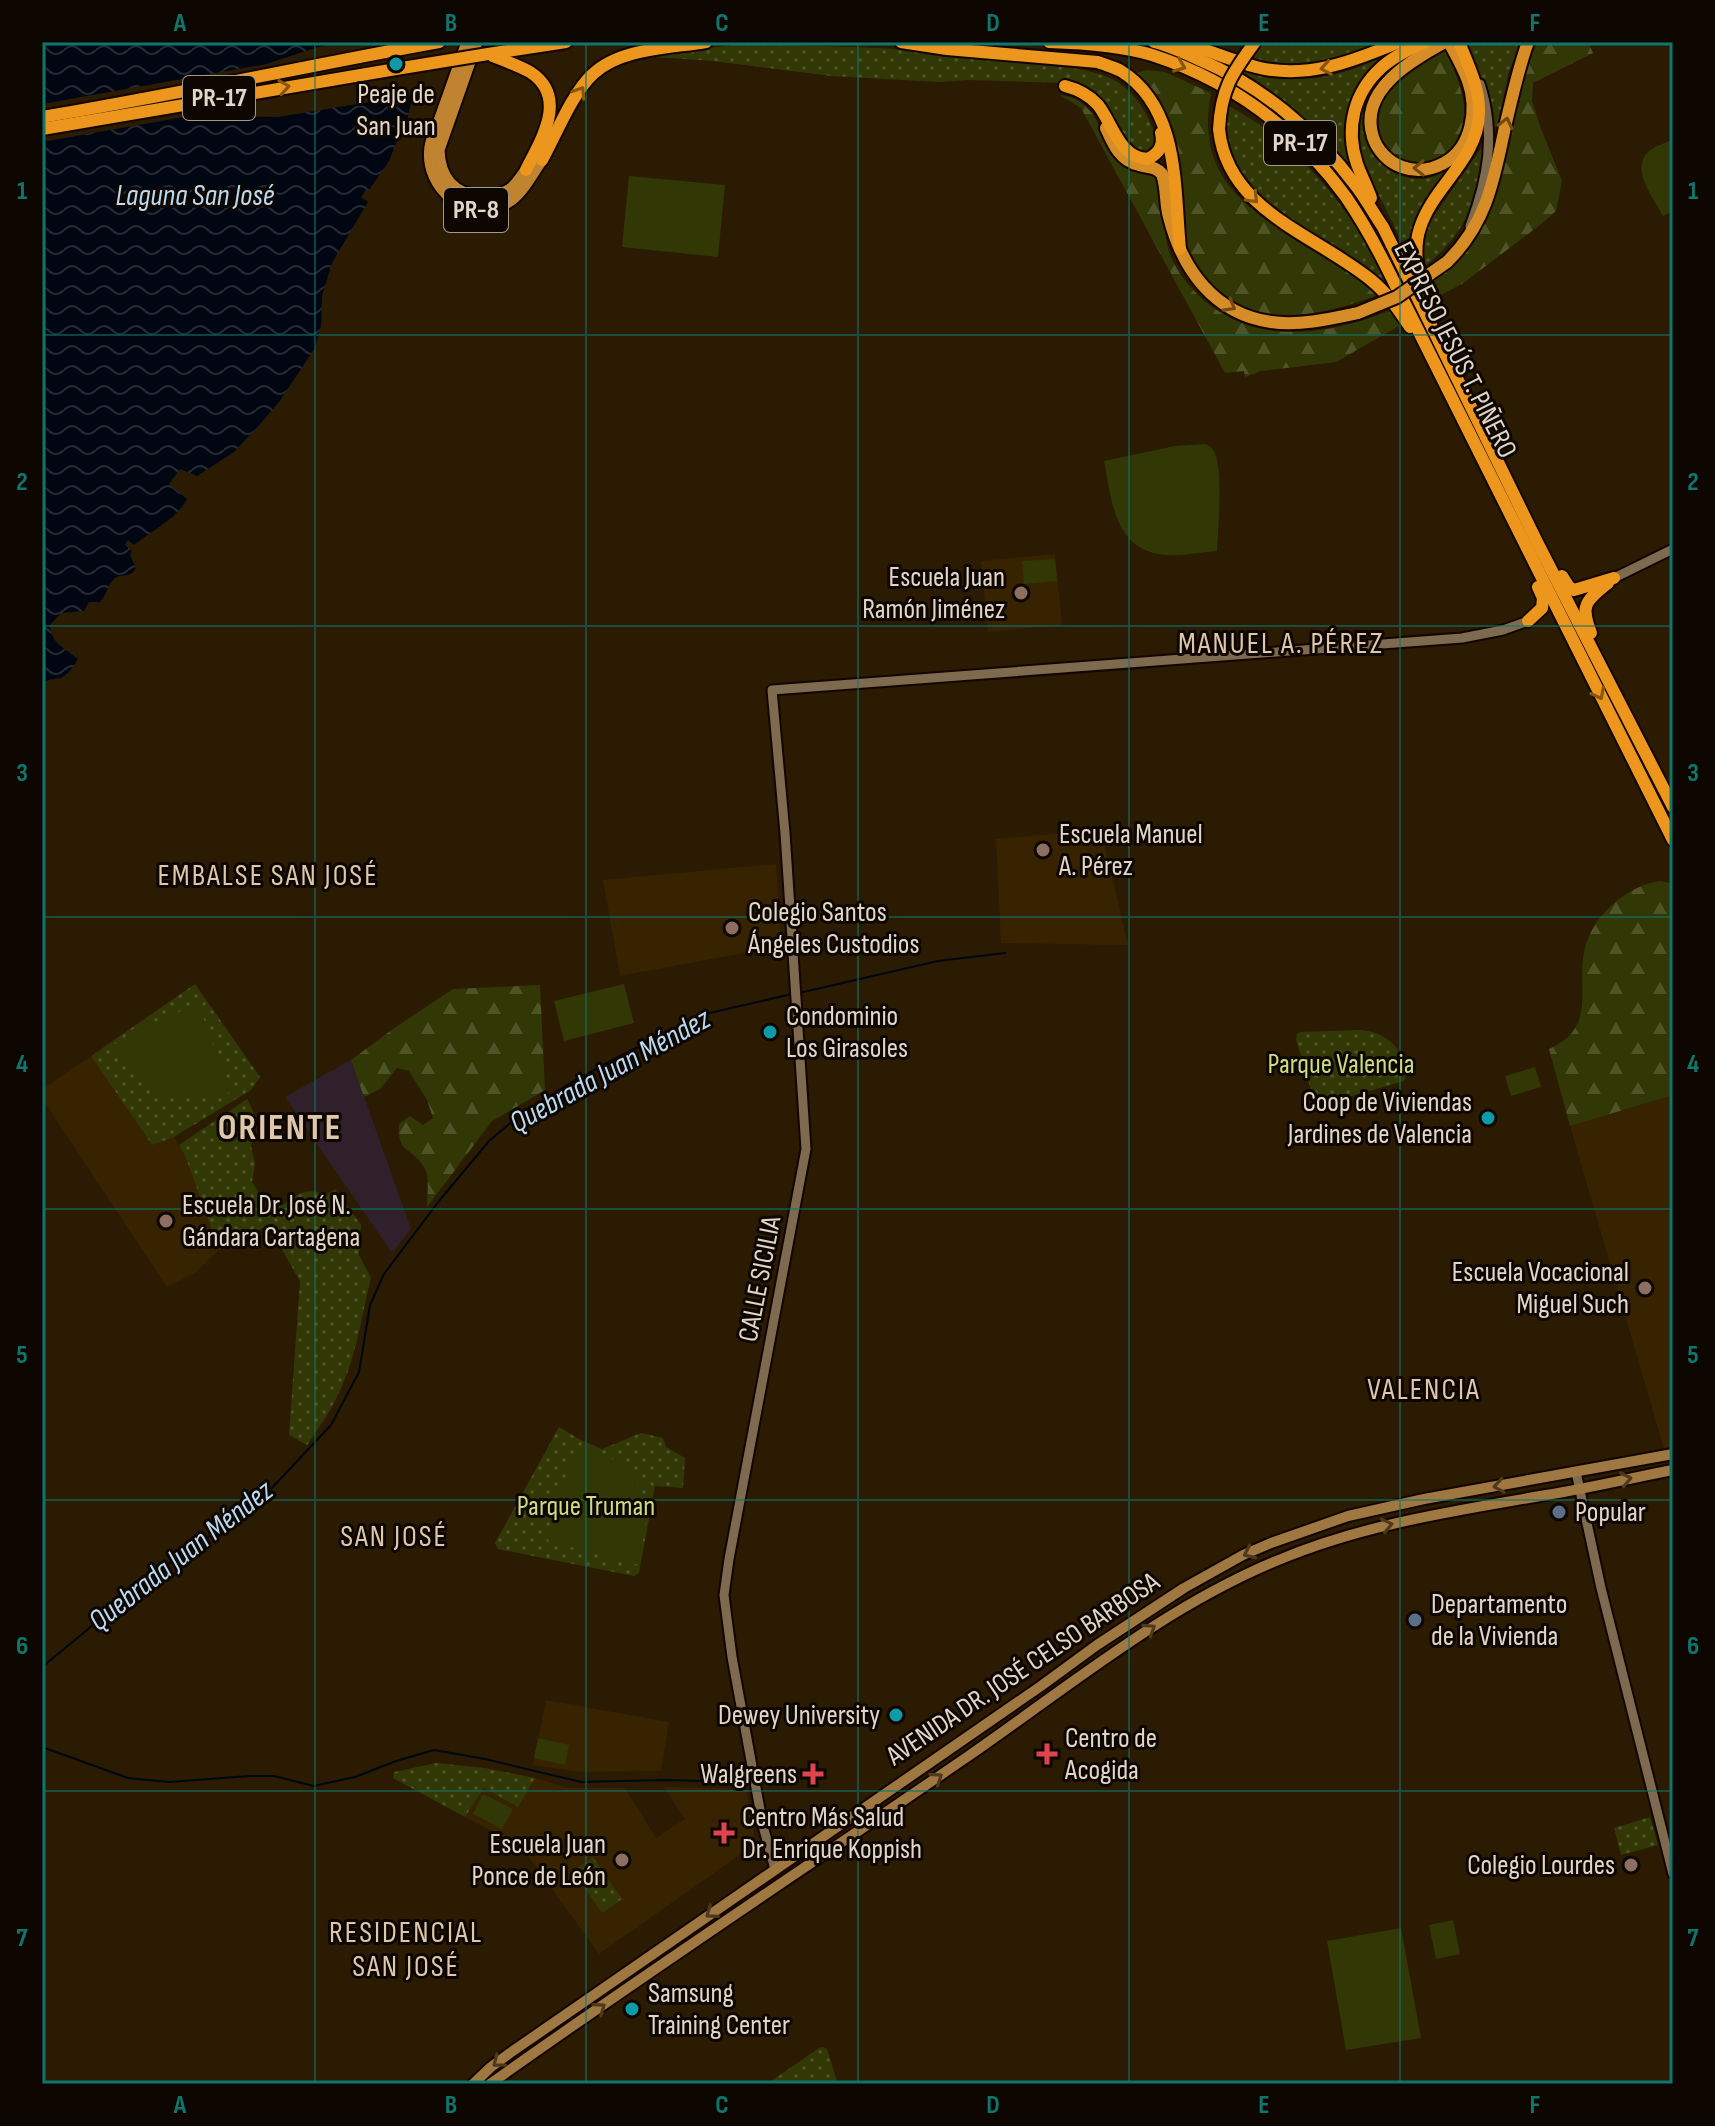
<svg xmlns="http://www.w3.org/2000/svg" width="1715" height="2126" font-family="'Sofia Sans Condensed',sans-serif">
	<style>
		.commercial { fill: #30202b }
		.built { fill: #382301 }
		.grass { fill: url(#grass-dots) }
		.forest { fill: url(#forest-firs) }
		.pitch { fill: #313805 }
		.water { fill: url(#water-waves) }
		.pier { fill: #2b1b02 }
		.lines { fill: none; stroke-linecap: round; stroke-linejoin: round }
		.stream { stroke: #000712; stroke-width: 2 }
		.tertiary-casing { stroke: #130500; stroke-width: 13 }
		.secondary-casing { stroke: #130500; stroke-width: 14 }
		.primary-casing { stroke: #130500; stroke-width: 15 }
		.trunk-casing { stroke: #130500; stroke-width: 16 }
		.motorway-casing { stroke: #130500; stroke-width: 16 }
		.tertiary { stroke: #7e6a4f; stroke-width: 9 }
		.secondary { stroke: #9f7740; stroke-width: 10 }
		.primary { stroke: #c08431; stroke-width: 11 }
		.trunk { stroke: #d68d27; stroke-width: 12 }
		.motorway { stroke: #ec961d; stroke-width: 12 }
		.trunk-bridge-casing { stroke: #130500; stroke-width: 16; stroke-linecap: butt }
		.motorway-bridge-casing { stroke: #130500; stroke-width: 16; stroke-linecap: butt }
		.trunk-bridge { stroke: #d68d27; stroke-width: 12 }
		.motorway-bridge { stroke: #ec961d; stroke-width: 12 }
		.oneway { stroke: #885610 }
		.oneway2 { stroke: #724a14 }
		.oneway3 { stroke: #4f391d }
		.grid { fill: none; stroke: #0f766e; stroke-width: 2; stroke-opacity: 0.55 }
		.culture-dot { fill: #0f9aa8; stroke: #0e0701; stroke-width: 3 }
		.education-dot { fill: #8d6e63; stroke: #0e0701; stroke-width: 3 }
		.service-dot { fill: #5c6f8a; stroke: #0e0701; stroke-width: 3 }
		.health-dot { fill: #e0444e; stroke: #0e0701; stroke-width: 3 }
		.labels { text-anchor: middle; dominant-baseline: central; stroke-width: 6; stroke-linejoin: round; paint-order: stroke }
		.shield { fill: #0e0701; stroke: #a2988c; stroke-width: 2 }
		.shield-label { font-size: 26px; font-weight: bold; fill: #e1d6c8 }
		.poi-label { font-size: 28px; fill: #e1d6c8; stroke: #0e0701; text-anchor: start }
		.street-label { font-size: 28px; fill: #e1d6c8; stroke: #0e0701 }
		.park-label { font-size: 28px; fill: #cbdd82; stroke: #0e0701 }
		.water-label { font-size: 30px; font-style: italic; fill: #bad9f2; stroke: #0e0701 }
		.neighbourhood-label { font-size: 30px; letter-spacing: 2px; fill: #dec7aa; stroke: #0e0701 }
		.district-label { font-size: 36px; font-weight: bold; letter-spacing: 2px; fill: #dec7aa; stroke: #0e0701 }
		.neatline { fill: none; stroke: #0f766e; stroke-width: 3 }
		.grid-label { font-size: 26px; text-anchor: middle; font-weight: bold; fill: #0f766e }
	</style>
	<defs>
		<pattern id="grass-dots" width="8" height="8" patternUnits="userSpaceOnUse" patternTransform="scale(2)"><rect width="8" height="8" fill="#313805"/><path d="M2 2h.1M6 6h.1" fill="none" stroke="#4f5428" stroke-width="1.8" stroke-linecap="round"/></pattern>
		<pattern id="forest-firs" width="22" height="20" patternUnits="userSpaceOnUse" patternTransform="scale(2)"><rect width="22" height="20" fill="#313805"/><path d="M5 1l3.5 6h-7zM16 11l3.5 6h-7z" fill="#4f5428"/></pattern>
		<pattern id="water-waves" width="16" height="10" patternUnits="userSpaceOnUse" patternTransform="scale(2)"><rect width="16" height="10" fill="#000712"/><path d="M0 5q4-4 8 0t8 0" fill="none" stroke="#252a33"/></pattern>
	</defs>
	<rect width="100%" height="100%" fill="#2b1b02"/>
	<!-- commercial -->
	<path class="commercial" d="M351,1060L411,1229L392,1253L285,1097Z"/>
	<!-- built -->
	<g class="built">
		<path d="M1055,554L1062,625L988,632L981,561Z"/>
		<path d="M1101,830L1128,945L1001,943L996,839Z"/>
		<path d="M776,864L781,946L620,976L603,880Z"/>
		<path d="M91,1056L152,1145L174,1137L186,1158L219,1250L195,1273L167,1287L42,1098V1089Z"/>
		<path d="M1673,1095V1450L1665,1452L1570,1126Z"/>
		<path d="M546,1700L669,1722L661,1771L581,1772L533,1765Z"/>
		<path d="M535,1778L568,1788H625L656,1838L685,1819L664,1787L746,1789L754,1827L753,1839L748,1849L599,1954L523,1849L465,1817L484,1788L518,1806Z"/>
	</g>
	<!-- grass -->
	<g class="grass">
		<path d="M1265,42H1387L1357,54L1300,69L1247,61Z"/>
		<path d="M1464,42H1522L1509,71L1498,123L1495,128L1490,123C1489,91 1479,70 1464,42Z"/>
		<path d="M735,45C837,45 941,49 1042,64C1067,68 1097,69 1119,83C1140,98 1151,120 1158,144L1150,155L1135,154L1109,119L1063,83L968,80L939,82L831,76L714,61L653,57L666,53Z"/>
		<path d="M1409,45L1387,59L1346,133L1347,151L1350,162L1348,165L1305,120L1271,91L1240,72L1243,67C1310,92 1348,73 1409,45Z"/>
		<path d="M1394,65L1397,68C1390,79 1369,103 1367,114C1359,146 1384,177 1416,179C1432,180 1444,173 1456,164L1412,252L1410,253L1407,252L1362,161C1352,124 1361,87 1394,65Z"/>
		<path d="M1227,105C1283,134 1331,186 1364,239C1373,255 1381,273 1390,289L1387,291L1274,210L1247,186L1230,151L1226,123Z"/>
		<path d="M1482,147L1485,151C1480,201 1463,236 1423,268L1422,250L1425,234L1431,220Z"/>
		<path d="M195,984L260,1077L251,1090L174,1137L152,1145L91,1056Z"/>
		<path d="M1361,1030C1382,1032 1397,1042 1404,1063C1406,1071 1408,1074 1404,1081L1320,1105L1315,1104L1296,1039L1297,1034L1300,1032Z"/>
		<path d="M247,1099L257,1119L251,1146L255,1164L252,1182L260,1195L281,1206C298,1194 305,1186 326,1195L335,1189L361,1225L359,1255L371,1278C362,1313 357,1353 342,1386C333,1408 320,1426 307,1445L289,1435L300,1281L268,1225L219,1250L186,1158L179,1145Z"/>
		<path d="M559,1427L579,1439L602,1449L641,1433L663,1438L666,1447L685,1458L683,1488L655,1486L639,1573L634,1576L498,1549L495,1543Z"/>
		<path d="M436,1763L485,1768L535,1778L518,1807L484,1788L465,1817L393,1778L394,1772Z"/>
		<path d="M1650,1817L1658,1845L1621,1855L1614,1828Z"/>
		<path d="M593,1857L622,1899L602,1913L573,1871Z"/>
		<path d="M823,2047L827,2049L838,2084H767L819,2048Z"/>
	</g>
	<!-- forest -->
	<g class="forest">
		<path d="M1536,42H1588L1593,53L1533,83L1532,101L1540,126L1562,181L1556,211L1540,225L1462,284L1427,302L1422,291C1453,267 1471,244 1489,210L1525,67Z"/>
		<path d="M1445,51C1460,79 1481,135 1445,157C1434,163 1423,167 1410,165C1402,164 1385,152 1381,145C1376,137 1375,130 1376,121C1378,84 1415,66 1445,51Z"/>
		<path d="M1147,70L1165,72L1211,93C1192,191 1266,219 1334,262C1350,272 1365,284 1380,294C1328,314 1264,330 1217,293C1205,283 1192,269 1186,255C1182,245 1183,230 1182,219C1178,177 1180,125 1151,90C1146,84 1139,79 1133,74Z"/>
		<path d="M1060,95L1075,98L1085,106L1092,113L1112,148L1152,171C1167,186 1162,226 1168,248C1173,266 1184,281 1197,294C1253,348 1326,336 1392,310L1403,326H1399L1336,362L1261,371L1245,377L1244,371L1225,373L1081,108Z"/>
		<path d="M1661,881L1673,884V1095L1570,1126L1549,1049C1594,1029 1579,996 1583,958C1586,937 1596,919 1612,905C1626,892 1643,883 1661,881Z"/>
		<path d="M540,985L545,1090L492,1121L427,1207C427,1195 430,1177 424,1167C413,1147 397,1155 399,1124L410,1116L423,1125L433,1118L427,1100L409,1071L397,1068L380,1089L364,1097L351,1060L393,1029L453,989Z"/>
	</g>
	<!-- pitch -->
	<g class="pitch">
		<path d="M1673,139V211L1663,216C1654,198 1629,169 1649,151C1655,146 1666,143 1673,139Z"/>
		<path d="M629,176L725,185L718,257L622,247Z"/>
		<path d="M1206,444C1211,448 1212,447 1215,453C1223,473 1218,528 1217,551C1201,552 1183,556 1167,555C1114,552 1112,501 1104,461L1175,446Z"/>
		<path d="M1055,559L1057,581L1024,584L1022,561Z"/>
		<path d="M624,984L634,1023L564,1041L554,1001Z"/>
		<path d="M189,1008H195L201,1012L232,1092C192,1103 155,1102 126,1067C121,1061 117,1052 113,1045L157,1021Z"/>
		<path d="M1535,1067L1541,1087L1511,1096L1505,1076Z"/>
		<path d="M576,1445L618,1461L635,1478L648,1507L639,1565L549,1541L546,1536Z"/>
		<path d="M538,1738L569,1745L565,1765L534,1758Z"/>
		<path d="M483,1794L513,1809L502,1829L473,1814Z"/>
		<path d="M1453,1920L1460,1954L1436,1959L1429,1925Z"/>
		<path d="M1401,1928L1421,2038L1346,2050L1327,1941Z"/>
	</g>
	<!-- water -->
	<path class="water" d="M42,42H431L409,110L407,124L399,136L389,161L369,190H366L361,197L368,202L332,263L322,296L321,326L315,348L279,402L262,422L234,452L197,476L180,469L169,484L187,499C176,520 152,530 134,545L128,540L125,545L132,551L130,555L136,568C128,581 123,571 114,579C107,585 107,595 100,602H89L84,611L61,613L50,625C50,643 66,649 78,659C74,665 69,675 60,678C52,680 49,678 42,684Z"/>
	<!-- pier -->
	<path class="pier" d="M347,42H435L419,94L278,117L190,116L42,142V104L266,64L318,47Z"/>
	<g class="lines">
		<!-- stream -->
		<g class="stream">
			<path d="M799,993L938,961L1005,953"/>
			<path d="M42,1667L87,1630L126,1593L240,1515L270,1490L331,1425L359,1372L370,1305L384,1274L439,1201L489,1141L520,1115L572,1082L620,1056L705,1014L792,994"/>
			<path d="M42,1747L128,1778L169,1782L249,1776H274L314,1786L355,1777L396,1761L434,1750L485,1759L581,1782L665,1780L741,1782"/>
		</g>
		<!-- tertiary casing -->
		<g class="tertiary-casing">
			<g id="tertiary">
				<path d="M1470,226C1488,179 1496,133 1480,84"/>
				<path d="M1614,578L1673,549"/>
				<path d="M1576,1472L1601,1588L1673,1874"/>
				<path d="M775,1869L763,1826L732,1657L724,1595L729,1559L806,1149L785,833L772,690L1462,638L1503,630L1528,621"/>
			</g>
		</g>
		<!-- secondary casing -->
		<g class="secondary-casing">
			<g id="secondary">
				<path d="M473,2084L491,2067L510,2053L1041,1686L1097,1645L1184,1588L1243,1555L1271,1543L1348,1516L1424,1499L1673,1454"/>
				<path d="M490,2084C647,1972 808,1866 967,1757C1067,1688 1163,1608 1276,1561C1363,1524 1455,1511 1546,1495C1589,1488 1631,1478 1673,1470"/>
			</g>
		</g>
		<!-- primary casing -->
		<g class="primary-casing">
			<g id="primary">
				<path d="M467,42C458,67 449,93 440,118C437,127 431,138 430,147C424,189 469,225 507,203C522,195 532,174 542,160"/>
				<path d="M477,42L439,150C440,177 453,194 480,196C490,197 501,195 510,189C516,185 521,176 526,170"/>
			</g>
		</g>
		<!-- trunk casing -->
		<g class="trunk-casing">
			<g id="trunk">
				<path d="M1445,42C1412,60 1358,90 1373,137C1377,150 1388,162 1402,167C1416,172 1431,170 1444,163C1472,148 1478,109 1468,81C1463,67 1456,55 1449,42"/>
				<path d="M1106,128C1113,144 1120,161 1139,165C1149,168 1155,166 1162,174C1167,188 1165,203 1169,217C1182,269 1214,314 1271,322C1299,326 1330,319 1358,313"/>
				<path d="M1447,262C1487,223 1494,179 1505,127C1512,98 1518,69 1528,42"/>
			</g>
		</g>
		<!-- motorway casing -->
		<g class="motorway-casing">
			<g id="motorway">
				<path d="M901,42L947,49L1098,62C1105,65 1114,67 1121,71C1180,108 1174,188 1180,249"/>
				<path d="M1049,42C1080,43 1122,46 1152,55C1232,81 1297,130 1346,197C1361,219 1374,242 1386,266L1673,840"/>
				<path d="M1154,42C1170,46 1185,53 1200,60C1262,86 1316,132 1356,186C1366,199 1374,214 1383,227L1537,542L1673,807"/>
				<path d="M1180,42C1206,49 1230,60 1256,67C1306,80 1354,61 1399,42"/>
				<path d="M488,54C502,60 517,65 530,72C569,97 541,140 526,170"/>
				<path d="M488,54L566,42"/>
				<path d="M1065,86C1077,89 1089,95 1098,105C1113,124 1119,158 1148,159C1159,153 1164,146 1161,133"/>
				<path d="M42,117C175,95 306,66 439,42"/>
				<path d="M42,129L396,69"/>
				<path d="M1219,129C1227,211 1316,235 1371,280C1387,293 1398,309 1410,327"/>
				<path d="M542,160C556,135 572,93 593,74C620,48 671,48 706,42"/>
				<path d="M1371,198C1367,187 1361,175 1357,164C1345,128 1354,92 1382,67C1394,56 1410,49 1425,42"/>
				<path d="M1420,290C1418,270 1413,248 1420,228C1433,186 1478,160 1479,113C1480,88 1468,65 1459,42"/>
				<path d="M1562,576L1569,587L1574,590L1614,578"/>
				<path d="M1528,621L1542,608L1543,598L1538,587"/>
				<path d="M1591,633C1580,606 1585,601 1608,583"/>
			</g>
		</g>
		<!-- tertiary -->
		<use href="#tertiary" class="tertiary"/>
		<!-- secondary -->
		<use href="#secondary" class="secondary"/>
		<!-- primary -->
		<use href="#primary" class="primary"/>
		<!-- trunk -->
		<use href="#trunk" class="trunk"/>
		<!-- motorway -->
		<use href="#motorway" class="motorway"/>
		<!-- trunk-bridge casing -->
		<g class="trunk-bridge-casing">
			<path id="trunk-bridge" d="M1358,313L1397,297L1447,262"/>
		</g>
		<!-- motorway-bridge casing -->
		<g class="motorway-bridge-casing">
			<g id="motorway-bridge">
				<path d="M396,69L488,54"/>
				<path d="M1219,129C1221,89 1232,73 1255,42"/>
			</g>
		</g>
		<!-- trunk-bridge -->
		<use href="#trunk-bridge" class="trunk-bridge"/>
		<!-- motorway-bridge -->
		<use href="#motorway-bridge" class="motorway-bridge"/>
	</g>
	<!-- one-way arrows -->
	<defs><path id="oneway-chevron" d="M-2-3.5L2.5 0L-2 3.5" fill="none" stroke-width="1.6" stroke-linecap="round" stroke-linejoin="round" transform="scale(2)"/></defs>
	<g class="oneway">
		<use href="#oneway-chevron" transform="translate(1180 66) rotate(22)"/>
		<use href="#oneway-chevron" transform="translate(1326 68) rotate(170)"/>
		<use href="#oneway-chevron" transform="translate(284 87) rotate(-9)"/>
		<use href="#oneway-chevron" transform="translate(580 92) rotate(-57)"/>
		<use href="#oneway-chevron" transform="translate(1253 198) rotate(46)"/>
		<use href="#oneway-chevron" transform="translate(1599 694) rotate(63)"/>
	</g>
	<g class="oneway2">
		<use href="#oneway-chevron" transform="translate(1506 123) rotate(-77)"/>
		<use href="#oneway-chevron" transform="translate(1419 168) rotate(179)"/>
		<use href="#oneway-chevron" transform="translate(1230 306) rotate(30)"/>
	</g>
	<g class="oneway3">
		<use href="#oneway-chevron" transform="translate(1626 1479) rotate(-12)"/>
		<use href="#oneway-chevron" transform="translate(1499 1486) rotate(170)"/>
		<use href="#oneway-chevron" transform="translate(1387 1525) rotate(-13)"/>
		<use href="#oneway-chevron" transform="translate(1249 1553) rotate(155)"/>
		<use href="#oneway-chevron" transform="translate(1150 1629) rotate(-33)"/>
		<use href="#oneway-chevron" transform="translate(937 1778) rotate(-34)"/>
		<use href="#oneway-chevron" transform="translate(711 1913) rotate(145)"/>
		<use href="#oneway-chevron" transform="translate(600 2008) rotate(-35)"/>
		<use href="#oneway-chevron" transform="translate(498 2062) rotate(142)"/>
	</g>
	<!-- grid -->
	<path class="grid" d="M315,42V2084M586,42V2084M858,42V2084M1129,42V2084M1400,42V2084M42,335H1673M42,626H1673M42,917H1673M42,1209H1673M42,1500H1673M42,1791H1673"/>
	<!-- markers -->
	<g class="culture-dot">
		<circle cx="396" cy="64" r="8"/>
		<circle cx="770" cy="1032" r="8"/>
		<circle cx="1488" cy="1118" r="8"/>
		<circle cx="896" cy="1715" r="8"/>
		<circle cx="632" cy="2009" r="8"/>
	</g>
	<g class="education-dot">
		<circle cx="1021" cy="593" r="8"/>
		<circle cx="1043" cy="850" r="8"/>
		<circle cx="732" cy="928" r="8"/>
		<circle cx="166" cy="1221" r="8"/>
		<circle cx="1645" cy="1288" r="8"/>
		<circle cx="622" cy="1860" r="8"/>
		<circle cx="1631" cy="1865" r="8"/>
	</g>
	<g class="service-dot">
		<circle cx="1559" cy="1512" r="8"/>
		<circle cx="1415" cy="1620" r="8"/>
	</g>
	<g class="health-dot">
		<path d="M1043 1742h8v8h8v8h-8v8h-8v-8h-8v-8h8z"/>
		<path d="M809 1762h8v8h8v8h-8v8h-8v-8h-8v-8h8z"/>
		<path d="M720 1821h8v8h8v8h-8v8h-8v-8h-8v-8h8z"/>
	</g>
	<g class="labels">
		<!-- shield labels -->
		<g class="shield">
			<rect x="183" y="76" width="72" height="44" rx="6"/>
			<rect x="1264" y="121" width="72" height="44" rx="6"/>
			<rect x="444" y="188" width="64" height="44" rx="6"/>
		</g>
		<g class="shield-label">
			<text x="219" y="98">PR-17</text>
			<text x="1300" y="143">PR-17</text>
			<text x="476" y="210">PR-8</text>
		</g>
		<!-- poi labels -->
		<g class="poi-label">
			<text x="396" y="94" text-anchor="middle">Peaje de<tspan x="396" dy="32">San Juan</tspan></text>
			<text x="1005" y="577" text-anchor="end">Escuela Juan<tspan x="1005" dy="32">Ramón Jiménez</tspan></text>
			<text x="1059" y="834">Escuela Manuel<tspan x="1059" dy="32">A. Pérez</tspan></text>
			<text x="748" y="912">Colegio Santos<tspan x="748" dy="32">Ángeles Custodios</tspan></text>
			<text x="786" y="1016">Condominio<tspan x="786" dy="32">Los Girasoles</tspan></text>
			<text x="1472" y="1102" text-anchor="end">Coop de Viviendas<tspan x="1472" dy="32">Jardines de Valencia</tspan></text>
			<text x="182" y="1205">Escuela Dr. José N.<tspan x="182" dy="32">Gándara Cartagena</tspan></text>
			<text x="1629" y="1272" text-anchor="end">Escuela Vocacional<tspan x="1629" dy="32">Miguel Such</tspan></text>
			<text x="1575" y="1512">Popular</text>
			<text x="1431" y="1604">Departamento<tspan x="1431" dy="32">de la Vivienda</tspan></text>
			<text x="880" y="1715" text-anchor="end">Dewey University</text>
			<text x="1065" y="1738">Centro de<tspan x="1065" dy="32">Acogida</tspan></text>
			<text x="797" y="1774" text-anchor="end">Walgreens</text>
			<text x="742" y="1817">Centro Más Salud<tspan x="742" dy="32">Dr. Enrique Koppish</tspan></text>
			<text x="606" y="1844" text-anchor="end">Escuela Juan<tspan x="606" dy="32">Ponce de León</tspan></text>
			<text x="1615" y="1865" text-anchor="end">Colegio Lourdes</text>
			<text x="648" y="1993">Samsung<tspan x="648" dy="32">Training Center</tspan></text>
		</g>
		<!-- street labels -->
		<g class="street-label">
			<text transform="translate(1455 350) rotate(63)">EXPRESO JESÚS T. PIÑERO</text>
			<text transform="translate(760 1279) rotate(-79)">CALLE SICILIA</text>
			<text transform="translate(1023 1669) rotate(-34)">AVENIDA DR. JOSÉ CELSO BARBOSA</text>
		</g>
		<!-- park labels -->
		<g class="park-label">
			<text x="1341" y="1064">Parque Valencia</text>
			<text x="586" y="1506">Parque Truman</text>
		</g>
		<!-- water labels -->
		<g class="water-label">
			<text x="195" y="196">Laguna San José</text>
			<text transform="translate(610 1071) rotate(-29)">Quebrada Juan Méndez</text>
			<text transform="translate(181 1556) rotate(-38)">Quebrada Juan Méndez</text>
		</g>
		<!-- neighbourhood labels -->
		<g class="neighbourhood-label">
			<text x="1281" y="644">MANUEL A. PÉREZ</text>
			<text x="268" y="876">EMBALSE SAN JOSÉ</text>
			<text x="1424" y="1390">VALENCIA</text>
			<text x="394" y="1537">SAN JOSÉ</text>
			<text x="406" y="1933">RESIDENCIAL<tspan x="406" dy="34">SAN JOSÉ</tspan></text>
		</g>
		<!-- district labels -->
		<g class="district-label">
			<text x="280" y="1128">ORIENTE</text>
		</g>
	</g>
	<!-- border -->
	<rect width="1715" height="2126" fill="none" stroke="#0e0701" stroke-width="88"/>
	<rect x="44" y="44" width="1627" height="2038" class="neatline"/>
	<g class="grid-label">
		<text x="180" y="31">A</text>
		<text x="451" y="31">B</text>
		<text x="722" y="31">C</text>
		<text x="993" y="31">D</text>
		<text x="1264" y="31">E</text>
		<text x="1535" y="31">F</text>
		<text x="22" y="199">1</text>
		<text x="1693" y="199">1</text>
		<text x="22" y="490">2</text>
		<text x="1693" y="490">2</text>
		<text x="22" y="781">3</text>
		<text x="1693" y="781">3</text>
		<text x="22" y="1072">4</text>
		<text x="1693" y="1072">4</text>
		<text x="22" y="1363">5</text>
		<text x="1693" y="1363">5</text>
		<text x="22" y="1654">6</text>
		<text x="1693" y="1654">6</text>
		<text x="22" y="1946">7</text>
		<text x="1693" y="1946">7</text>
		<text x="180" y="2113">A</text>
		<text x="451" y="2113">B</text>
		<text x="722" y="2113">C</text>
		<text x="993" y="2113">D</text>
		<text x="1264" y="2113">E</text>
		<text x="1535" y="2113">F</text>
	</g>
</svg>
